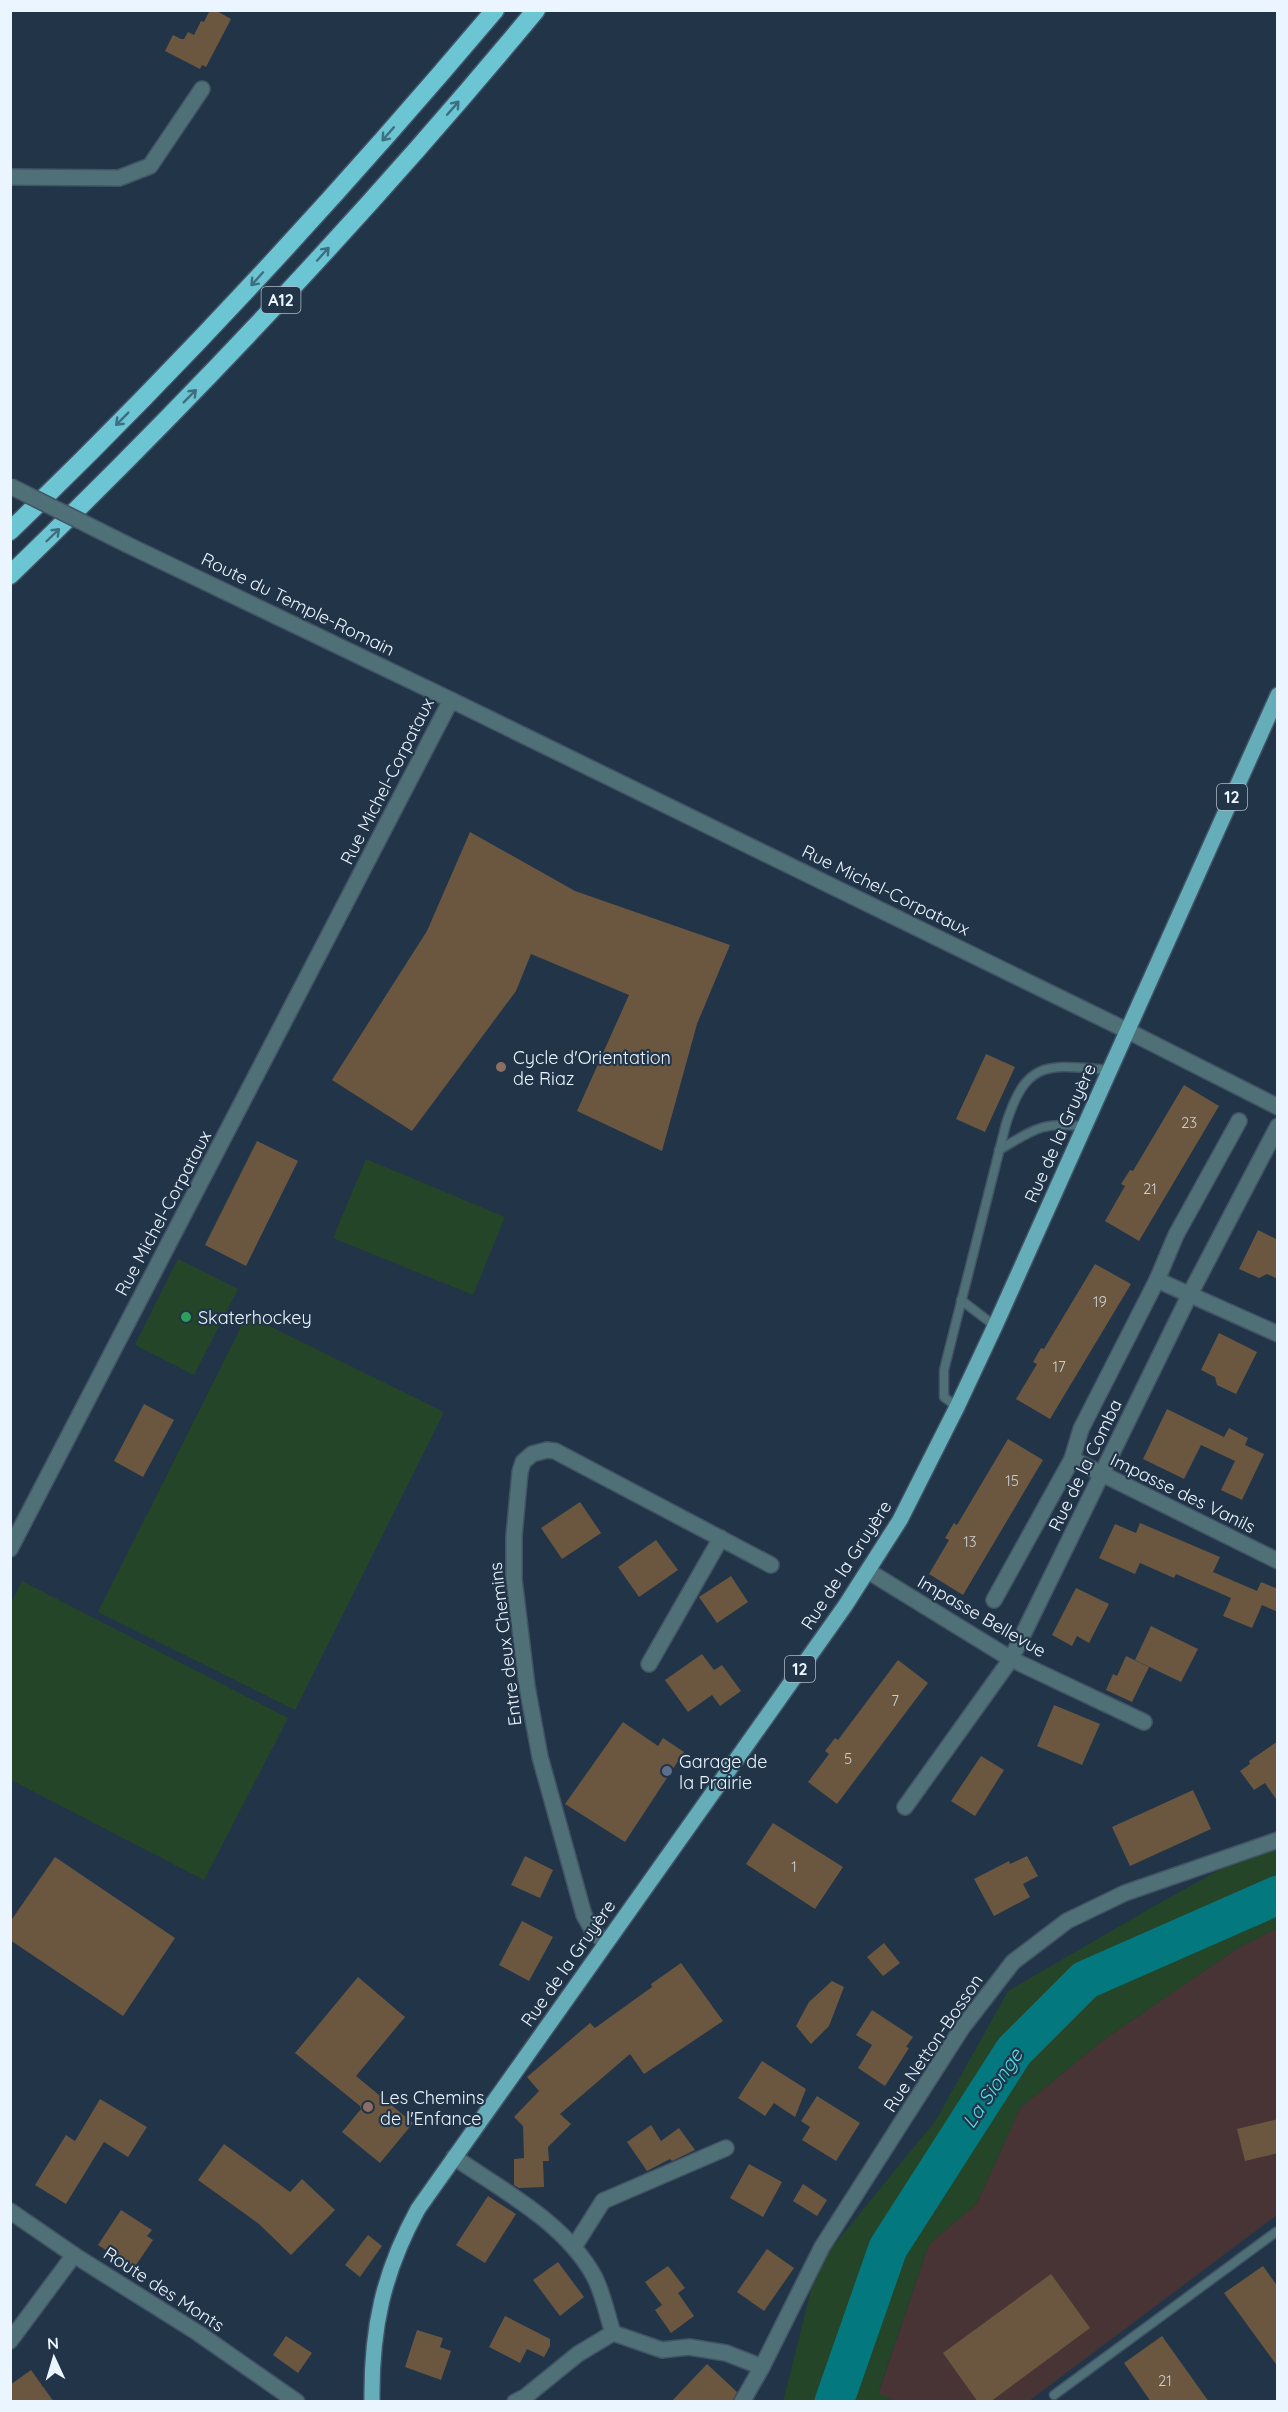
<svg xmlns="http://www.w3.org/2000/svg" width="1288" height="2412" font-family="Quicksand,sans-serif">
	<style>
		.industrial { fill: #483434 }
		.green { fill: #254529 }
		.lines { fill: none; stroke-linecap: round; stroke-linejoin: round }
		.river { stroke: #03797f; stroke-width: 39 }
		.building { fill: #6b5740 }
		.service-casing { stroke: #415365; stroke-width: 11 }
		.minor-casing { stroke: #415365; stroke-width: 18 }
		.primary-casing { stroke: #415365; stroke-width: 18 }
		.motorway-casing { stroke: #415365; stroke-width: 21 }
		.service { stroke: #4e7076; stroke-width: 8 }
		.minor { stroke: #4e7076; stroke-width: 15 }
		.primary { stroke: #64adb9; stroke-width: 15 }
		.motorway { stroke: #6bc5d3; stroke-width: 18 }
		.minor-bridge-casing { stroke: #415365; stroke-width: 18; stroke-linecap: butt }
		.minor-bridge { stroke: #4e7076; stroke-width: 15 }
		.oneway { stroke: #3f6e80 }
		.education-dot { fill: #8d6e63; stroke: #213448; stroke-width: 2 }
		.leisure-dot { fill: #2e9e5b; stroke: #213448; stroke-width: 2 }
		.service-dot { fill: #5c6f8a; stroke: #213448; stroke-width: 2 }
		.labels { text-anchor: middle; dominant-baseline: central; stroke-width: 4.5; stroke-linejoin: round; paint-order: stroke }
		.number-label { font-size: 15px; fill: #cbcecf }
		.shield { fill: #213448; stroke: #aebbc8; stroke-width: 1.5 }
		.shield-label { font-size: 16px; font-weight: bold; fill: #ebf5ff }
		.street-label { font-size: 18px; fill: #ebf5ff; stroke: #213448 }
		.poi-label { font-size: 18px; fill: #ebf5ff; stroke: #213448; text-anchor: start }
		.water-label { font-size: 20px; font-style: italic; fill: #51dce6; stroke: #213448 }
	</style>
	<rect width="100%" height="100%" fill="#213448"/>
	<!-- industrial -->
	<path class="industrial" d="M1277,1928V2215L1029,2401H896L878,2394L929,2244L977,2203L1020,2108L1103,2040L1238,1948Z"/>
	<!-- green -->
	<g class="green">
		<path d="M366,1159L505,1217L473,1295L333,1238Z"/>
		<path d="M178,1259L238,1289L194,1375L135,1345Z"/>
		<path d="M247,1315L444,1412L295,1710L98,1612Z"/>
		<path d="M22,1581L288,1718L204,1880L11,1780V1603Z"/>
		<path d="M1277,1838V1928L1238,1948L1103,2040L1020,2108L977,2203L929,2244L878,2393L896,2401L783,2402L817,2266L936,2120L1008,1991L1163,1901Z"/>
	</g>
	<g class="lines">
		<!-- river -->
		<path class="river" d="M834,2402L888,2248L1014,2051L1085,1980L1278,1895"/>
	</g>
	<!-- building -->
	<g class="building">
		<path d="M210,10H215L231,19L206,67L202,65L200,69L165,51L173,35L181,39H184L188,32L194,35L201,21L204,22Z"/>
		<path d="M470,832L575,891L730,945L697,1024L662,1151L577,1111L629,995L531,954L516,991L412,1131L332,1080L427,931Z"/>
		<path d="M986,1054L1015,1067L985,1132L956,1119Z"/>
		<path d="M1184,1085L1219,1106L1139,1241L1105,1221L1125,1186L1121,1184L1130,1170L1133,1171Z"/>
		<path d="M257,1141L298,1161L246,1266L205,1245Z"/>
		<path d="M1258,1230L1278,1240V1279L1267,1274L1259,1278L1239,1269Z"/>
		<path d="M1095,1264L1131,1284L1050,1419L1016,1399L1037,1364L1033,1362L1041,1348L1044,1349Z"/>
		<path d="M1219,1333L1257,1352L1236,1394L1217,1385L1215,1377L1201,1370Z"/>
		<path d="M144,1404L174,1420L143,1477L114,1461Z"/>
		<path d="M1167,1409L1224,1437L1229,1428L1248,1438L1245,1445L1264,1454L1242,1500L1221,1490L1235,1461L1201,1445L1184,1479L1143,1459Z"/>
		<path d="M1008,1439L1043,1460L963,1595L929,1574L949,1540L945,1538L954,1523L957,1525Z"/>
		<path d="M580,1502L601,1533L562,1559L541,1528Z"/>
		<path d="M1140,1523L1220,1557L1213,1572L1257,1591L1261,1582L1278,1589V1612L1262,1605L1252,1628L1223,1616L1231,1598L1176,1574L1174,1578L1140,1563L1135,1574L1099,1558L1115,1524L1136,1533Z"/>
		<path d="M656,1540L678,1570L639,1597L618,1567Z"/>
		<path d="M731,1576L748,1602L717,1623L699,1597Z"/>
		<path d="M1076,1588L1109,1604L1089,1643L1077,1636L1072,1646L1052,1635Z"/>
		<path d="M1151,1626L1198,1649L1181,1682L1135,1660Z"/>
		<path d="M702,1654L714,1670L722,1665L741,1691L720,1706L712,1695L688,1712L665,1680Z"/>
		<path d="M1126,1656L1149,1667L1132,1702L1106,1690L1113,1674L1117,1676Z"/>
		<path d="M898,1660L928,1683L837,1804L808,1782L829,1754L825,1751L835,1738L838,1740Z"/>
		<path d="M1054,1705L1100,1724L1082,1765L1037,1746Z"/>
		<path d="M623,1722L658,1746L663,1738L684,1752L625,1842L565,1804Z"/>
		<path d="M1278,1741V1802L1265,1783L1254,1790L1240,1771L1250,1764L1249,1761Z"/>
		<path d="M981,1756L1004,1770L975,1816L951,1801Z"/>
		<path d="M1193,1790L1211,1829L1130,1866L1112,1827Z"/>
		<path d="M773,1823L843,1867L815,1909L746,1864Z"/>
		<path d="M525,1856L553,1870L540,1898L511,1885Z"/>
		<path d="M1027,1856L1038,1876L1023,1884L1030,1897L994,1916L974,1879L1009,1861L1010,1864Z"/>
		<path d="M55,1857L175,1938L123,2016L10,1940V1922Z"/>
		<path d="M522,1921L553,1937L529,1981L499,1965Z"/>
		<path d="M884,1943L900,1963L883,1976L867,1957Z"/>
		<path d="M681,1963L723,2021L644,2074L630,2054L560,2114L571,2124L548,2147L549,2161H543L544,2187L519,2188L514,2185V2159L524,2158L523,2126L514,2117L539,2091L527,2077L590,2023L595,2028L652,1987L651,1984Z"/>
		<path d="M358,1977L405,2017L356,2076L413,2123L380,2163L342,2132L361,2109L360,2106L295,2053Z"/>
		<path d="M832,1981L844,1987L829,2026L811,2044L796,2026L809,2002Z"/>
		<path d="M872,2010L913,2037L906,2047L909,2048L885,2086L858,2068L872,2045L856,2035Z"/>
		<path d="M762,2061L806,2089L795,2117L774,2103L765,2116L738,2098Z"/>
		<path d="M817,2096L860,2123L836,2161L802,2140L810,2127L801,2121Z"/>
		<path d="M100,2099L147,2127L128,2157L104,2142L66,2204L35,2185L66,2135L75,2141Z"/>
		<path d="M1278,2119V2153L1245,2161L1237,2129Z"/>
		<path d="M651,2125L661,2141L679,2128L695,2150L672,2161L670,2159L647,2171L627,2142Z"/>
		<path d="M224,2144L290,2192L302,2179L335,2210L291,2255L259,2224L198,2180Z"/>
		<path d="M749,2164L782,2182L763,2217L730,2198Z"/>
		<path d="M803,2184L827,2200L817,2216L793,2201Z"/>
		<path d="M488,2196L516,2214L485,2263L456,2245Z"/>
		<path d="M121,2210L152,2230L147,2236L153,2240L134,2268L98,2245Z"/>
		<path d="M368,2235L382,2246L360,2277L345,2265Z"/>
		<path d="M767,2249L794,2268L764,2311L737,2292Z"/>
		<path d="M558,2262L584,2297L560,2316L533,2280Z"/>
		<path d="M668,2266L685,2288L678,2293L694,2316L671,2333L655,2310L662,2305L645,2282Z"/>
		<path d="M1263,2266L1278,2287V2367L1224,2293Z"/>
		<path d="M1051,2274L1090,2328L990,2402H978L943,2353Z"/>
		<path d="M505,2316L550,2339V2346L544,2357L527,2349L520,2363L489,2347Z"/>
		<path d="M417,2330L443,2338L440,2347L451,2351L441,2380L405,2367Z"/>
		<path d="M286,2336L312,2353L298,2373L273,2355Z"/>
		<path d="M1162,2336L1209,2402H1151L1124,2363Z"/>
		<path d="M707,2364L737,2392L732,2402H671Z"/>
		<path d="M31,2370L54,2402H10V2385Z"/>
	</g>
	<g class="lines">
		<!-- service casing -->
		<g class="service-casing">
			<g id="service">
				<path d="M999,1150C1033,1130 1044,1120 1085,1127"/>
				<path d="M961,1300L995,1326"/>
				<path d="M957,1407L944,1397V1370L1006,1124C1027,1058 1048,1065 1110,1070"/>
				<path d="M1054,2395L1276,2232L1278,2234"/>
			</g>
		</g>
		<!-- minor casing -->
		<g class="minor-casing">
			<g id="minor">
				<path d="M10,177L119,178L150,166L202,89"/>
				<path d="M128,545L451,700"/>
				<path d="M1157,1280L1278,1334"/>
				<path d="M1072,1459L1278,1561"/>
				<path d="M10,1549L451,700L1128,1031L1278,1107"/>
				<path d="M868,1571L1011,1659L1144,1722"/>
				<path d="M994,1600L1072,1459L1081,1429L1157,1280L1176,1235L1239,1121"/>
				<path d="M649,1664L721,1538"/>
				<path d="M905,1807L1011,1659L1190,1294L1278,1126"/>
				<path d="M606,1943L593,1931L584,1915L540,1757L527,1686L514,1579V1536L520,1472L523,1462L532,1454L547,1450L555,1451L771,1565"/>
				<path d="M454,2157C503,2191 564,2222 594,2276C603,2293 607,2315 613,2333"/>
				<path d="M10,2211L74,2255L198,2333L297,2402"/>
				<path d="M574,2247L603,2201L726,2148"/>
				<path d="M10,2341L74,2255"/>
				<path d="M515,2402L525,2397L578,2354L613,2333L662,2350L689,2347L726,2353L762,2367"/>
				<path d="M742,2402L762,2367L822,2247L962,2028L1013,1962L1067,1921L1125,1893L1278,1840"/>
			</g>
		</g>
		<!-- primary casing -->
		<g class="primary-casing">
			<path id="primary" d="M372,2402C371,2329 383,2273 418,2209L845,1606L900,1520L957,1407L995,1326L1278,695"/>
		</g>
		<!-- motorway casing -->
		<g class="motorway-casing">
			<g id="motorway">
				<path d="M10,531C181,366 342,191 495,10"/>
				<path d="M10,575C195,396 372,208 536,10"/>
			</g>
		</g>
		<!-- service -->
		<use href="#service" class="service"/>
		<!-- minor -->
		<use href="#minor" class="minor"/>
		<!-- primary -->
		<use href="#primary" class="primary"/>
		<!-- motorway -->
		<use href="#motorway" class="motorway"/>
		<!-- minor-bridge casing -->
		<g class="minor-bridge-casing">
			<path id="minor-bridge" d="M10,486L128,545"/>
		</g>
		<!-- minor-bridge -->
		<use href="#minor-bridge" class="minor-bridge"/>
	</g>
	<!-- one-way arrows -->
	<defs><path id="oneway-shaft" d="M-6 0H5M1.5-3L5.5 0L1.5 3" fill="none" stroke-width="1.6" stroke-linecap="round" stroke-linejoin="round" transform="scale(1.5)"/></defs>
	<g class="oneway">
		<use href="#oneway-shaft" transform="translate(453 108) rotate(-49)"/>
		<use href="#oneway-shaft" transform="translate(388 134) rotate(131)"/>
		<use href="#oneway-shaft" transform="translate(323 254) rotate(-48)"/>
		<use href="#oneway-shaft" transform="translate(257 279) rotate(132)"/>
		<use href="#oneway-shaft" transform="translate(190 396) rotate(-45)"/>
		<use href="#oneway-shaft" transform="translate(122 419) rotate(135)"/>
		<use href="#oneway-shaft" transform="translate(53 535) rotate(-44)"/>
	</g>
	<!-- markers -->
	<g class="education-dot">
		<circle cx="501" cy="1067" r="6"/>
		<circle cx="368" cy="2107" r="6"/>
	</g>
	<circle class="leisure-dot" cx="186" cy="1317" r="6"/>
	<circle class="service-dot" cx="667" cy="1771" r="6"/>
	<g class="labels">
		<!-- number labels -->
		<g class="number-label">
			<text x="1189" y="1122">23</text>
			<text x="1150" y="1188">21</text>
			<text x="1100" y="1301">19</text>
			<text x="1059" y="1366">17</text>
			<text x="1012" y="1480">15</text>
			<text x="970" y="1541">13</text>
			<text x="895" y="1700">7</text>
			<text x="848" y="1758">5</text>
			<text x="794" y="1866">1</text>
			<text x="1165" y="2380">21</text>
		</g>
		<!-- shield labels -->
		<g class="shield">
			<rect x="261.5" y="287" width="39" height="26" rx="4.5"/>
			<rect x="1217" y="784" width="30" height="26" rx="4.5"/>
			<rect x="785" y="1656" width="30" height="26" rx="4.5"/>
		</g>
		<g class="shield-label">
			<text x="281" y="300">A12</text>
			<text x="1232" y="797">12</text>
			<text x="800" y="1669">12</text>
		</g>
		<!-- street labels -->
		<g class="street-label">
			<text transform="translate(298 604) rotate(26)">Route du Temple-Romain</text>
			<text transform="translate(387 781) rotate(-63)">Rue Michel-Corpataux</text>
			<text transform="translate(886 890) rotate(26)">Rue Michel-Corpataux</text>
			<text transform="translate(1060 1133) rotate(-66)">Rue de la Gruyère</text>
			<text transform="translate(163 1213) rotate(-62)">Rue Michel-Corpataux</text>
			<text transform="translate(1085 1465) rotate(-64)">Rue de la Comba</text>
			<text transform="translate(1183 1493) rotate(26)">Impasse des Vanils</text>
			<text transform="translate(846 1565) rotate(-57)">Rue de la Gruyère</text>
			<text transform="translate(982 1616) rotate(30)">Impasse Bellevue</text>
			<text transform="translate(505 1644) rotate(-97)">Entre deux Chemins</text>
			<text transform="translate(568 1963) rotate(-55)">Rue de la Gruyère</text>
			<text transform="translate(933 2043) rotate(-56)">Rue Netton-Bosson</text>
			<text transform="translate(164 2289) rotate(33)">Route des Monts</text>
		</g>
		<!-- poi labels -->
		<g class="poi-label">
			<text x="513" y="1057">Cycle d'Orientation<tspan x="513" dy="21">de Riaz</tspan></text>
			<text x="198" y="1317">Skaterhockey</text>
			<text x="679" y="1761">Garage de<tspan x="679" dy="21">la Prairie</tspan></text>
			<text x="380" y="2097">Les Chemins<tspan x="380" dy="21">de l'Enfance</tspan></text>
		</g>
		<!-- water labels -->
		<g class="water-label">
			<text transform="translate(992 2088) rotate(-56)">La Sionge</text>
		</g>
	</g>
	<!-- border -->
	<rect width="1288" height="2412" fill="none" stroke="#ebf5ff" stroke-width="24"/>
	<!-- north arrow -->
	<g transform="translate(54 2358) rotate(356)" stroke="#213448" stroke-width="4.5" paint-order="stroke">
	<path d="M0-4.5L10 22L0 15L-10 22Z" fill="#ebf5ff"/>
	<text y="-9" font-size="16" font-weight="bold" text-anchor="middle" fill="#ebf5ff">N</text>
	</g>
</svg>
